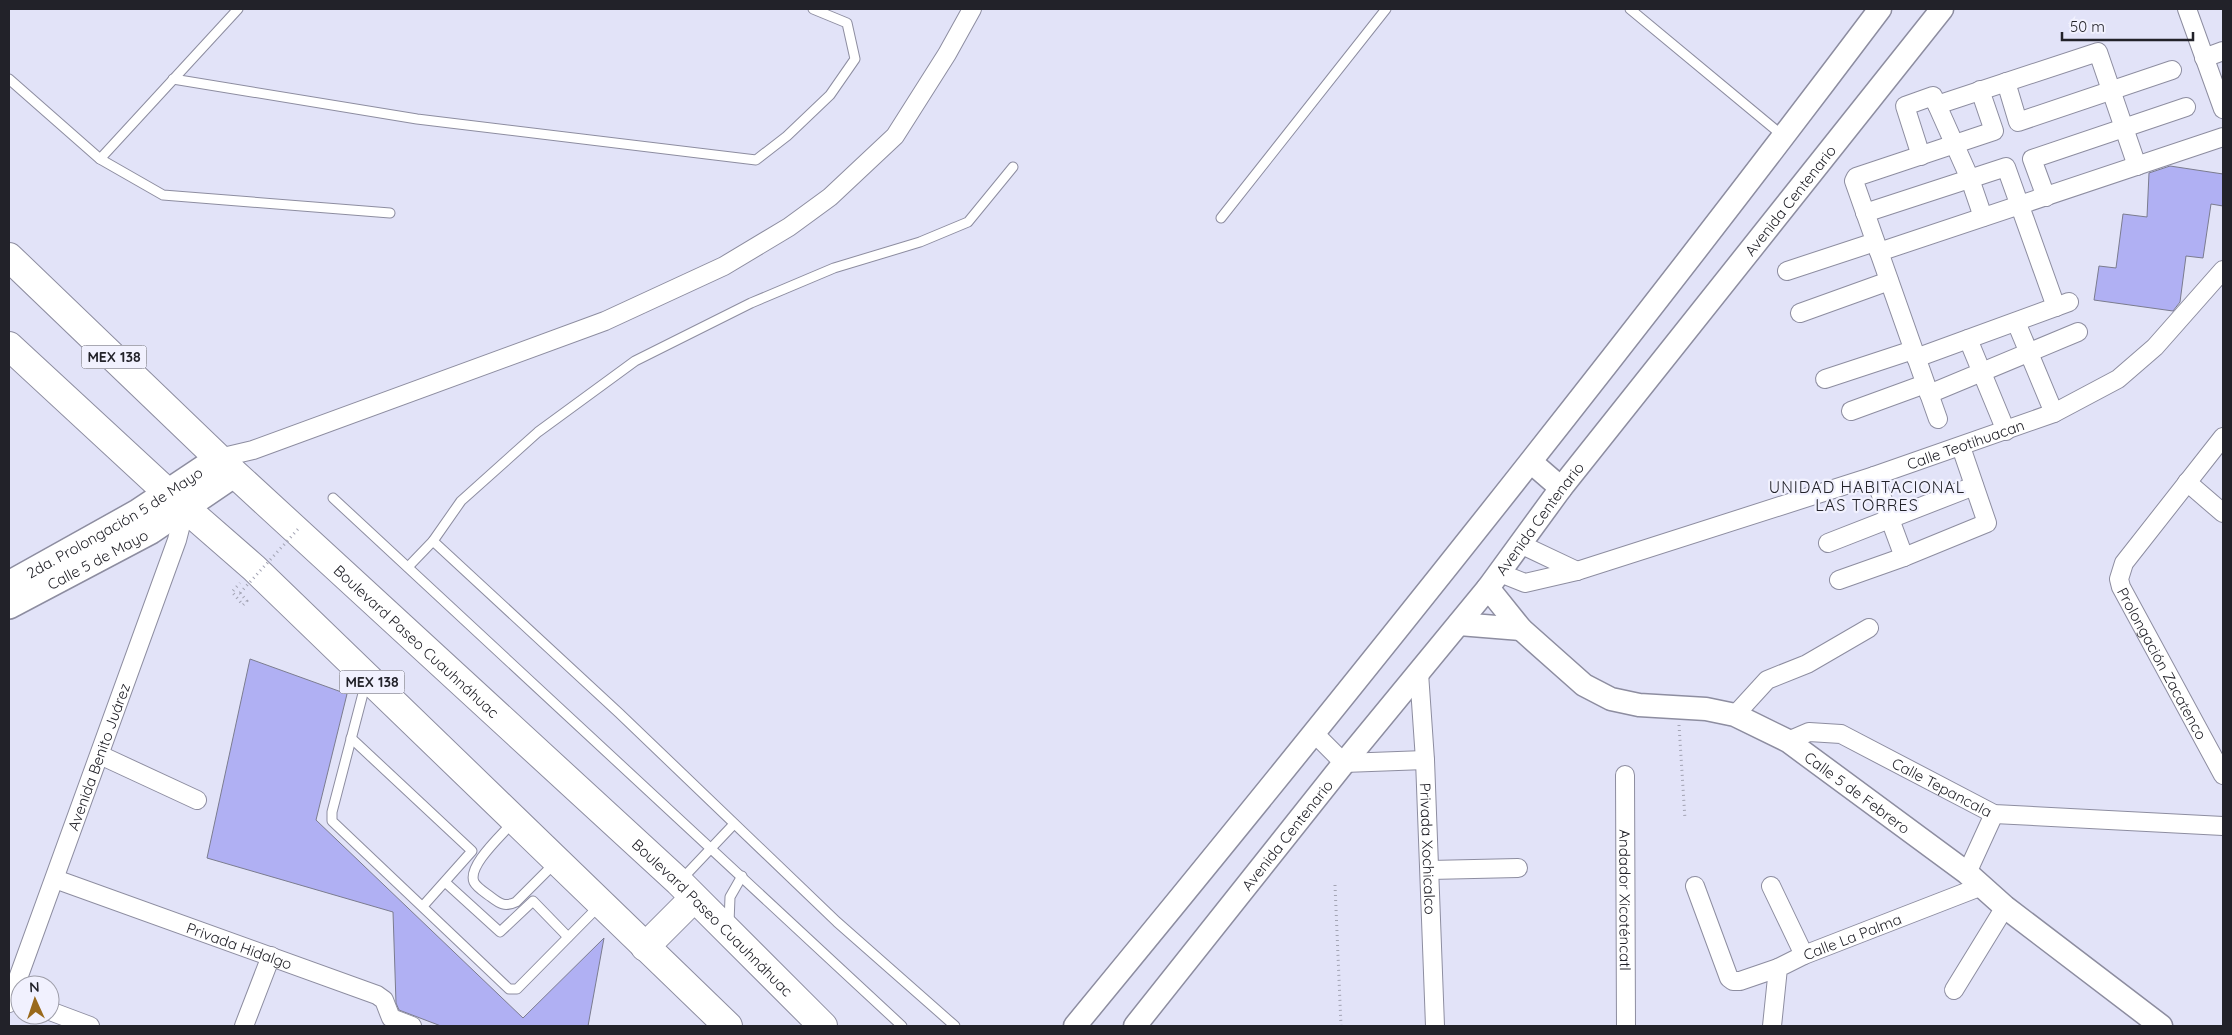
<svg xmlns="http://www.w3.org/2000/svg" width="2232" height="1035" font-family="Quicksand,sans-serif">
	<style>
		.building { fill: #b0b0f3; stroke: #7b7c8f }
		.lines { fill: none; stroke-linecap: round; stroke-linejoin: round }
		.service-casing { stroke: #8d8da0; stroke-width: 11 }
		.minor-casing { stroke: #8d8da0; stroke-width: 20 }
		.tertiary-casing { stroke: #8d8da0; stroke-width: 25 }
		.secondary-casing { stroke: #8d8da0; stroke-width: 28 }
		.primary-casing { stroke: #8d8da0; stroke-width: 30 }
		.path { stroke: #a3a4b4; stroke-width: 3; stroke-dasharray: 1 4; stroke-linecap: butt }
		.service { stroke: #fff; stroke-width: 9 }
		.minor { stroke: #fff; stroke-width: 18 }
		.tertiary { stroke: #fff; stroke-width: 22 }
		.secondary { stroke: #fff; stroke-width: 25 }
		.primary { stroke: #fff; stroke-width: 28 }
		.path-bridge { stroke: #a3a4b4; stroke-width: 3; stroke-dasharray: 1 4; stroke-linecap: butt }
		.labels { text-anchor: middle; dominant-baseline: central; stroke-width: 4.5; stroke-linejoin: round; paint-order: stroke }
		.shield { fill: #f1f1fe; stroke: #606069; stroke-width: 1 }
		.shield-label { font-size: 14px; font-weight: bold; fill: #222229 }
		.street-label { font-size: 15px; fill: #222229; stroke: #f1f1fe }
		.neighbourhood-label { font-size: 16px; letter-spacing: 1px; fill: #222229; stroke: #f1f1fe }
	</style>
	<rect width="100%" height="100%" fill="#e2e3f8"/>
	<!-- building -->
	<g class="building">
		<path d="M2170,166L2223,174V206L2211,204L2203,258L2186,256L2180,302L2173,311L2094,300L2099,266L2116,268L2123,214L2147,217L2149,173Z"/>
		<path d="M250,659L347,694L316,820L523,1018L604,938L588,1026H441L399,1010L396,1003L393,912L207,858Z"/>
	</g>
	<g class="lines">
		<!-- service casing -->
		<g class="service-casing">
			<g id="service">
				<path d="M1630,9L1783,136"/>
				<path d="M9,79L100,159L163,195L390,213"/>
				<path d="M173,79L417,119L756,160L787,136L830,95L855,59L847,23L813,9"/>
				<path d="M100,159L238,9"/>
				<path d="M1221,218L1386,9"/>
				<path d="M333,498L902,1026"/>
				<path d="M433,541L619,713L837,922L955,1026"/>
				<path d="M408,567L433,541L461,501L538,432L635,361L751,303L834,268L920,242L968,222L1013,167"/>
				<path d="M366,682L332,812V821L509,989H517L599,906"/>
				<path d="M351,738L472,851L423,906"/>
				<path d="M513,822C502,835 467,866 474,882C477,888 486,893 491,897C500,904 505,907 516,902L556,862"/>
				<path d="M681,880L734,824"/>
				<path d="M445,882L500,932L533,901L568,937"/>
				<path d="M729,923L730,897L742,876"/>
			</g>
		</g>
		<!-- minor casing -->
		<g class="minor-casing">
			<g id="minor">
				<path d="M2187,9L2223,109"/>
				<path d="M2204,58L2223,51"/>
				<path d="M2006,82L2018,122L2172,70"/>
				<path d="M1937,105L2098,52L2137,166"/>
				<path d="M1921,156L1905,106L1933,96L1970,179L1983,217"/>
				<path d="M2046,197L2032,159L2186,107"/>
				<path d="M1865,213L2006,167L2056,307"/>
				<path d="M1879,252L2223,137"/>
				<path d="M1787,271L1875,242"/>
				<path d="M1800,313L1889,281"/>
				<path d="M2016,322L2054,413"/>
				<path d="M1968,339L2006,431"/>
				<path d="M1916,358L2069,302"/>
				<path d="M1825,379L1913,350"/>
				<path d="M1929,394L2078,332"/>
				<path d="M1851,411L1925,384"/>
				<path d="M1938,419L1854,181L1856,177L1994,131L1980,90"/>
				<path id="s1" d="M2223,437L2124,563L2119,579L2121,587L2223,775"/>
				<path d="M219,458L253,450L605,321L724,266L789,227L830,197L895,136L947,54L972,9"/>
				<path d="M1874,476L1904,557"/>
				<path d="M2187,482L2223,513"/>
				<path d="M1828,543L1974,486"/>
				<path d="M1520,544L1577,571"/>
				<path id="s2" d="M1500,573L1525,583L1577,571L1874,476L2054,413L2118,379L2155,347L2223,270"/>
				<path d="M1839,580L1904,557L1987,523L1961,447"/>
				<path id="s3" d="M1419,673L1425,760L1435,1026"/>
				<path d="M1735,715L1767,680L1807,664L1869,628"/>
				<path d="M1315,734L1344,763L1425,760"/>
				<path id="s4" d="M1788,741L1809,732L1841,734L1994,814L2223,826"/>
				<path d="M100,755L197,800"/>
				<path id="s5" d="M1625,775L1626,1026"/>
				<path d="M1430,870L1518,868"/>
				<path d="M1967,873L1994,814"/>
				<path id="s6" d="M55,879L377,995L384,1000L391,1018L412,1026"/>
				<path d="M1695,886L1729,978L1733,981H1740L1778,968"/>
				<path d="M1771,886L1804,955"/>
				<path d="M1954,990L2005,907"/>
				<path id="s7" d="M9,1003L177,540L185,509"/>
				<path d="M50,1011L90,1026"/>
				<path d="M244,1026L271,956"/>
				<path id="s8" d="M1772,1026L1778,968L1804,955L1982,886"/>
			</g>
		</g>
		<!-- tertiary casing -->
		<g class="tertiary-casing">
			<g id="tertiary">
				<path d="M1531,462L1561,488"/>
				<path id="s9" d="M1488,588L1521,629L1584,685L1611,699L1639,705L1706,709L1735,715L1788,741L1967,873L2005,907L2161,1026"/>
				<path d="M1459,624L1521,629"/>
				<path d="M1075,1026C1350,692 1620,354 1880,9"/>
				<path id="s10" d="M1135,1026L1344,763L1488,588L1561,488L1942,9"/>
			</g>
		</g>
		<!-- secondary casing -->
		<g class="secondary-casing">
			<g id="secondary">
				<path id="s11" d="M9,584L138,512L219,458"/>
				<path id="s12" d="M9,606L151,531L235,474"/>
			</g>
		</g>
		<!-- primary casing -->
		<g class="primary-casing">
			<g id="primary">
				<path id="s13" d="M9,257L235,474L679,882L823,1026"/>
				<path d="M9,346L168,493L254,568L728,1026"/>
				<path d="M645,947L694,898"/>
			</g>
		</g>
		<!-- path -->
		<g class="path">
			<path d="M240,593L247,601L243,605L232,592L240,583"/>
			<path d="M1679,725L1685,819"/>
			<path d="M1335,885L1341,1026"/>
		</g>
		<!-- service -->
		<use href="#service" class="service"/>
		<!-- minor -->
		<use href="#minor" class="minor"/>
		<!-- tertiary -->
		<use href="#tertiary" class="tertiary"/>
		<!-- secondary -->
		<use href="#secondary" class="secondary"/>
		<!-- primary -->
		<use href="#primary" class="primary"/>
		<!-- path-bridge -->
		<path class="path-bridge" d="M240,593L300,527"/>
	</g>
	<g class="labels">
		<!-- shield labels -->
		<g class="shield">
			<rect x="81.5" y="345.5" width="65" height="23" rx="4"/>
			<rect x="339.5" y="670.5" width="65" height="23" rx="4"/>
		</g>
		<g class="shield-label">
			<text x="114" y="357">MEX 138</text>
			<text x="372" y="682">MEX 138</text>
		</g>
		<!-- street labels -->
		<g class="street-label">
			<text stroke="none"><textPath href="#s10" startOffset="1054">Avenida Centenario</textPath></text>
			<text stroke="none"><textPath href="#s2" startOffset="489">Calle Teotihuacan</textPath></text>
			<text stroke="none"><textPath href="#s10" startOffset="649">Avenida Centenario</textPath></text>
			<text stroke="none"><textPath href="#s11" startOffset="122">2da. Prolongación 5 de Mayo</textPath></text>
			<text stroke="none"><textPath href="#s12" startOffset="100">Calle 5 de Mayo</textPath></text>
			<text stroke="none"><textPath href="#s13" startOffset="560">Boulevard Paseo Cuauhnáhuac</textPath></text>
			<text stroke="none"><textPath href="#s1" startOffset="272">Prolongación Zacatenco</textPath></text>
			<text stroke="none"><textPath href="#s7" startOffset="262">Avenida Benito Juárez</textPath></text>
			<text stroke="none"><textPath href="#s4" startOffset="169">Calle Tepancala</textPath></text>
			<text stroke="none"><textPath href="#s9" startOffset="438">Calle 5 de Febrero</textPath></text>
			<text stroke="none"><textPath href="#s10" startOffset="244">Avenida Centenario</textPath></text>
			<text stroke="none"><textPath href="#s3" startOffset="176">Privada Xochicalco</textPath></text>
			<text stroke="none"><textPath href="#s5" startOffset="125">Andador Xicoténcatl</textPath></text>
			<text stroke="none"><textPath href="#s13" startOffset="965">Boulevard Paseo Cuauhnáhuac</textPath></text>
			<text stroke="none"><textPath href="#s8" startOffset="139">Calle La Palma</textPath></text>
			<text stroke="none"><textPath href="#s6" startOffset="196">Privada Hidalgo</textPath></text>
		</g>
		<!-- neighbourhood labels -->
		<g class="neighbourhood-label">
			<text x="1867" y="487">UNIDAD HABITACIONAL<tspan x="1867" dy="18">LAS TORRES</tspan></text>
		</g>
	</g>
	<!-- border -->
	<rect width="2232" height="1035" fill="none" stroke="#222229" stroke-width="20"/>
	<!-- north arrow -->
	<g transform="translate(35 1000) rotate(357)"><circle r="24" fill="#f1f1fe" stroke="#9e9ea9"/>
	<path d="M0-4L9 19L0 12L-9 19Z" fill="#99691b"/>
	<text y="-8" font-size="14" font-weight="bold" text-anchor="middle" fill="#222229">N</text>
	</g>
	<!-- scale -->
	<path d="M2062 32v8h131v-8" fill="none" stroke="#222229" stroke-width="2.5"/>
	<text x="2070" y="32" font-size="15" fill="#222229" stroke="#f1f1fe" stroke-width="4" paint-order="stroke">50 m</text>
</svg>
